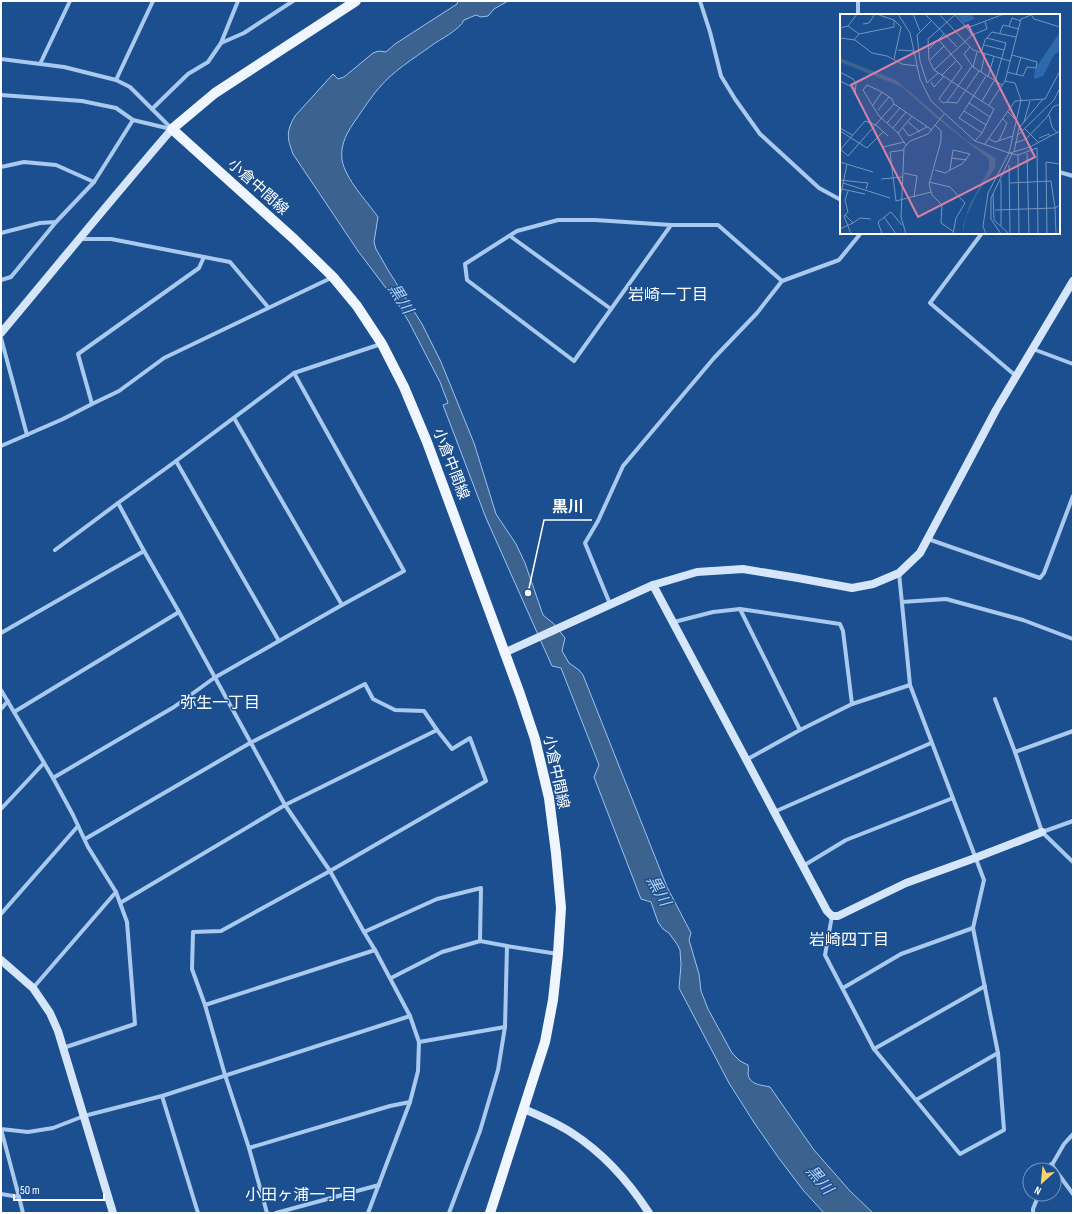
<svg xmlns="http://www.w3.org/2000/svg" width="1074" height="1214" font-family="'Sofia Sans Condensed','Noto Sans JP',sans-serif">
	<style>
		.water { fill: #3c6290; stroke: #9cc4f0 }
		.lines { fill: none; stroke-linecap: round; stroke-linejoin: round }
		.street { stroke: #a9c9ee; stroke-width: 4 }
		.secondary { stroke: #d6e6fa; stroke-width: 8 }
		.primary { stroke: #f0f6ff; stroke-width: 10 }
		.labels { text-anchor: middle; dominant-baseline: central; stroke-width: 3; stroke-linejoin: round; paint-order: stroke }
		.street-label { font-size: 15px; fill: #fff; stroke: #1b4f8f }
		.neighbourhood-label { font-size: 16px; fill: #fff; stroke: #1b4f8f }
		.water-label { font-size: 16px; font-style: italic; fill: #b5d3f5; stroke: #1b4f8f }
		.inset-road { fill: none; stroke: #7695bc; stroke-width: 1 }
		.view { fill: #dd80a5; fill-opacity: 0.15; stroke: #dd80a5; stroke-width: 2 }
		.inset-edge { fill: none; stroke: #fff; stroke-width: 2 }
		.leader { fill: none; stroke: #fff; stroke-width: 1.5 }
		.callout-dot { fill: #fff; stroke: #1b4f8f; stroke-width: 1.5 }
		.callout-label { font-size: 16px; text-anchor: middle; font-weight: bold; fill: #fff; stroke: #1b4f8f; stroke-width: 3; stroke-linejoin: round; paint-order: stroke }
	</style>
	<rect width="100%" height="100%" fill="#1b4f8f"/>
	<!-- water -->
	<path class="water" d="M458,1H508L494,9L488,16L481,17L476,15L464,20C460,30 440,39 431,46C413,59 393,71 379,88C371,97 364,108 357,118C348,131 340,143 342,160C346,180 366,200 378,217L374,242L376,249L388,270L422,324L441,362L474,443L496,514L516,544L525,563L543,615L554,624L565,638L562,651L569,663L579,670L583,675L667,887L691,933L689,940L699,974L701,991L708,1009L732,1053L740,1061L748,1065C749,1069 748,1071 748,1074C749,1085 762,1085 770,1087L814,1150L850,1191L873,1213H824L803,1190L778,1157L755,1124L729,1083L679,988L681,965L680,950L677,944L669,933L663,929L658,922L651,902L641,899L594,777L599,765L561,668L552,666L486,518L443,405L448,403L440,382L409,322L398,304L358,251L293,154C287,138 286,131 295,116L333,74L338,79L344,77L373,53L379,51L386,52L395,44L457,4Z"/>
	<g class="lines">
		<!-- street -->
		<g class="street">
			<path d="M700,1L710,32L721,76L735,99L760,134L819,188L841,200"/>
			<path d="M858,15V1"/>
			<path d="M221,43L244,33L293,1"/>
			<path d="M1,59L64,67L116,80L130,87L172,129"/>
			<path d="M40,64L70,1"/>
			<path d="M116,80L153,1"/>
			<path d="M1,95L82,101L116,108L133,120L171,129"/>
			<path d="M152,109L188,74L208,62L221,43L238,1"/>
			<path d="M1,167L24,162L56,165L94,182"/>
			<path d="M1059,172L1073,176"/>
			<path d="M558,220H595L671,225L574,361L467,280L465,264L517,231Z"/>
			<path d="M671,225H718L782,281"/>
			<path d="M1,233L40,223L56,222"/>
			<path d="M982,233L930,303L1016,376"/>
			<path d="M510,236L611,309"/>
			<path d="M81,239H111L230,262L268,307"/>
			<path d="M1,280L11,277L56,222L94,182L133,120"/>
			<path d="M1,338L27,435"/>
			<path d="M1033,349L1073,364"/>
			<path d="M294,373L404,571L342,605"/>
			<path d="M92,404L78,354L199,268L204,257"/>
			<path d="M1,446L63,419L92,404L119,391L164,358L333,277"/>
			<path d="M176,461L279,641"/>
			<path d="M928,539L1040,578L1044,573L1073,496"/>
			<path d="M55,550L118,503"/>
			<path d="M902,602L946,599L1023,620L1073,639"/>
			<path d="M610,604L585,543L598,521L623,466L714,358L757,313L782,281L839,260L861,233"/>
			<path d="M740,609L800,730"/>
			<path d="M674,622L713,612L740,609L840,624L843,631L852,704"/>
			<path d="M1,633L144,551"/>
			<path d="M1,690L53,778L73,815L88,847L116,892L33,988"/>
			<path d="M995,699L1015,752L1042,832L1073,862"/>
			<path d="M1,709L8,701"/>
			<path d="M14,712L179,612"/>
			<path d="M1015,752L1073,731"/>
			<path d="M746,760L800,730L852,704L910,685"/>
			<path d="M53,778L174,707L214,678L342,605L234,418"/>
			<path d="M1,809L44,763"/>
			<path d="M774,812L931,743"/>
			<path d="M1042,832L1073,821"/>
			<path d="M85,839L250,743L365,684L373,699L395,710L424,711L437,730L285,805L120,903"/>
			<path d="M803,866L846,840L953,798"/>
			<path d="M1,914L78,826"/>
			<path d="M832,916L825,955L874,1049L960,1154L1004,1130L998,1053L973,928L984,880L910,685L899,573"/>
			<path d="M364,932L437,899L481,888L480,941"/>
			<path d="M507,946L558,954"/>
			<path d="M391,978L442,952L480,941L507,946L505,1027L498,1070L480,1131L449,1213"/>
			<path d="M843,988L901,954L973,928"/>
			<path d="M205,1005L375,950"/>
			<path d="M419,1042L505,1027"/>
			<path d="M63,1048L135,1024L127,922L116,892"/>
			<path d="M874,1049L985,986"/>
			<path d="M162,1096L198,1213"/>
			<path d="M916,1100L998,1053"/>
			<path d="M249,1148L390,1106L410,1102"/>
			<path d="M1051,1164L1073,1194"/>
			<path d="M1049,1170L1064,1144L1073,1134"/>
			<path d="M1,1194L19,1197L1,1129L28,1132L53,1128L84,1116L162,1096L410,1016"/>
			<path d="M19,1197L23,1213"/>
			<path d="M267,1213L249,1148L225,1075L205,1005L192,969L193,932L221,931L330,871L486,781L470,738L452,749L437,730"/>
			<path d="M276,1213L379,1185"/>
			<path d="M368,1213L410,1102L418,1071L419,1042L410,1016L375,950L364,932L330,871L285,805L179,612L144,551L118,503L176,461L294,373L381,344"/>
			<path d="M1033,1213V1209L1039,1194"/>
		</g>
		<!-- secondary -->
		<g class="secondary">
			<path d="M1,333C58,265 114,196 172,129"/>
			<path d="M653,585L827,911L832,916H838L906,883L975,858L1042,832"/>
			<path d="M504,653L653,585L697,572L743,569L798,578L852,588L873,584L899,573L920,553L996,410L1073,281"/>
			<path d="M1,960L33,988L50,1013L58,1031L113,1213"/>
			<path d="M524,1109C540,1116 557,1123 572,1133C603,1153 629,1182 649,1213"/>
		</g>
		<!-- primary -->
		<path class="primary" d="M356,1L215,93L172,129L294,239L333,277L357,306L382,344L404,387L427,442L520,694L535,739L549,798L556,853L561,908L558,954L553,1000L545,1042L490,1213"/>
	</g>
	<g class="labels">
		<!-- street labels -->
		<g class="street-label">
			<text transform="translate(258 187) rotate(42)">小倉中間線</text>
			<text transform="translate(451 464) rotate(69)">小倉中間線</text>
			<text transform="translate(556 772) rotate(78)">小倉中間線</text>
		</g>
		<!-- neighbourhood labels -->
		<g class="neighbourhood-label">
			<text x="668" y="295">岩崎一丁目</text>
			<text x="220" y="703">弥生一丁目</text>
			<text x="849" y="940">岩崎四丁目</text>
			<text x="301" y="1195">小田ヶ浦一丁目</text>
		</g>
		<!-- water labels -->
		<g class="water-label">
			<text transform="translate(400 299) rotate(58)">黒川</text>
			<text transform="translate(658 891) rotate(61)">黒川</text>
			<text transform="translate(819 1180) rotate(50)">黒川</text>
		</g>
	</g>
	<!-- overview -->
	<g transform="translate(840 14)">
		<rect width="220" height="220" fill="#1b4f8f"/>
		<path d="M132,0L134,5L124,9L117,1ZM220,18V37L214,41L203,62L194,65L195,55Z" fill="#2e69ad"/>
		<path d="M0,44L56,66L126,126L156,144L155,154L137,180L125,206L123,220V211L130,190L149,155V145L94,102L62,73L0,48Z" fill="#3c6290"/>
		<path class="inset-road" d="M58,0L70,19L80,65L91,87L135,127L169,139L148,179L143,212L146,220M73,0L80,17M85,0L117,33M99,0L133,36L170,47M116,0L88,25L89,46L94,56L154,95L142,119L135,127M191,0L194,5L220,13M115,1L127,14M91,7L77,21L80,47L87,69L98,59M23,10L29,9L35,0M8,12L19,20M169,12L172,4L181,7M0,14L8,12L17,0M160,19L163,11L179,15M132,21L147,15L145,8M0,24L15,26L32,39L47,42L62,50L77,52M14,26L19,20L54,13V6L36,0M99,26L122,53L99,85L103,89L107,88M144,31L164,36L166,29L147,24M130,33L124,40L133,53M89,35L104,20M58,36L74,37M137,38L133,53L162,71M141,39L145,26L152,18L176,23M54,45L61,13L54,6M90,46L104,32M132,52L107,88L117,89L139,57M94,56L132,21L127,14L164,0M0,58L13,65L16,69L15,81M141,58L145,40M167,58L183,62L187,53L196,54L197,48L172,41M102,61L117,46M176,61L181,43M146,62L124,97L146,111M148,63L154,42M0,67L16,75M165,67L175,69L181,86L169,139M91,68L94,73L104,62M155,68L164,36M142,87L154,67M190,87L184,108L202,86M129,89L150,103M54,90L52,85L42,78L27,71L23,76L39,102L58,119L66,131M33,91L42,78M149,91L165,67L181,5L191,1M38,96L49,83M124,97L119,104L142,119M168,98L177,107M209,101L212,113L217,119M68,108L80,118M47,109L60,94M95,111L101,117V127L89,170L92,181L102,191L101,209L114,218M0,114L12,121M53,114L66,98M63,114L69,122L87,113M185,115L198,128M0,117L27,134L43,118M58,119L72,102M177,122L214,86L220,74M199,124L209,120L210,122M149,125L155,128L173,122M159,127L167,109L163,105M175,129L186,125L207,103L213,93L220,90M144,131L175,87L205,85L220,57M43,133L64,128M0,135L8,142L54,90L92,116M0,136L25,107L36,111L48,122M64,136L50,138L56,187L91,178M113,136L130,140L122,150L110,156ZM174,138L179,114L184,108M169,139L178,141L197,134L198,220M170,139L190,133L220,117M187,139L189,220M178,141L179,220M111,144L127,146M0,148L33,158M169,151L170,220M95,156L105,159L110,156M64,159L77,162L74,183M41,165L63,163M0,166L28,169L26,175M161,166V212M89,168L110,173L125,189L116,204L113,220M3,169L50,184M170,169L211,167L215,194L216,220M2,175L25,180M8,177L5,186L8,198L4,202L11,220M153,180L154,206L169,220M0,184L7,150M155,196L215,194L220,191M5,201L13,209L20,204L31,205M44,203L56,220M0,215L13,209M42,220L38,208L51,198L62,211M66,220L61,203L64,134L70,127L88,120L104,100M161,220L151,205V184L172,140M207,220L206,148L220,150"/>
		<path class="view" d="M128,11L195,143L78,203L11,71Z"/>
		<rect width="220" height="220" class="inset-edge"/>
	</g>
	<!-- callouts -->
	<path class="leader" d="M528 593L544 520H592"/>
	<circle class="callout-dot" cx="528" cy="593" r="4"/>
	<g class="callout-label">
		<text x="568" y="512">黒川</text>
	</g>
	<!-- border -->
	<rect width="1074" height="1214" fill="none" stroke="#ffffff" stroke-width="4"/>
	<!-- north arrow -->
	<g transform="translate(1042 1182) rotate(207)"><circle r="19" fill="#1b4f8f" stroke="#7695bc"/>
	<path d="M0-3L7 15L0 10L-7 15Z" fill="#ffd166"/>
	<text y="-6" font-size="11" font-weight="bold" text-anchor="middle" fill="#ffffff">N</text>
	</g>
	<!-- scale -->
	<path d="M14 1194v6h90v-6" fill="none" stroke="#ffffff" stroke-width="2"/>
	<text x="20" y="1194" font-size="12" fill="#ffffff" stroke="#1b4f8f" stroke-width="3" paint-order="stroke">50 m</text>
</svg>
